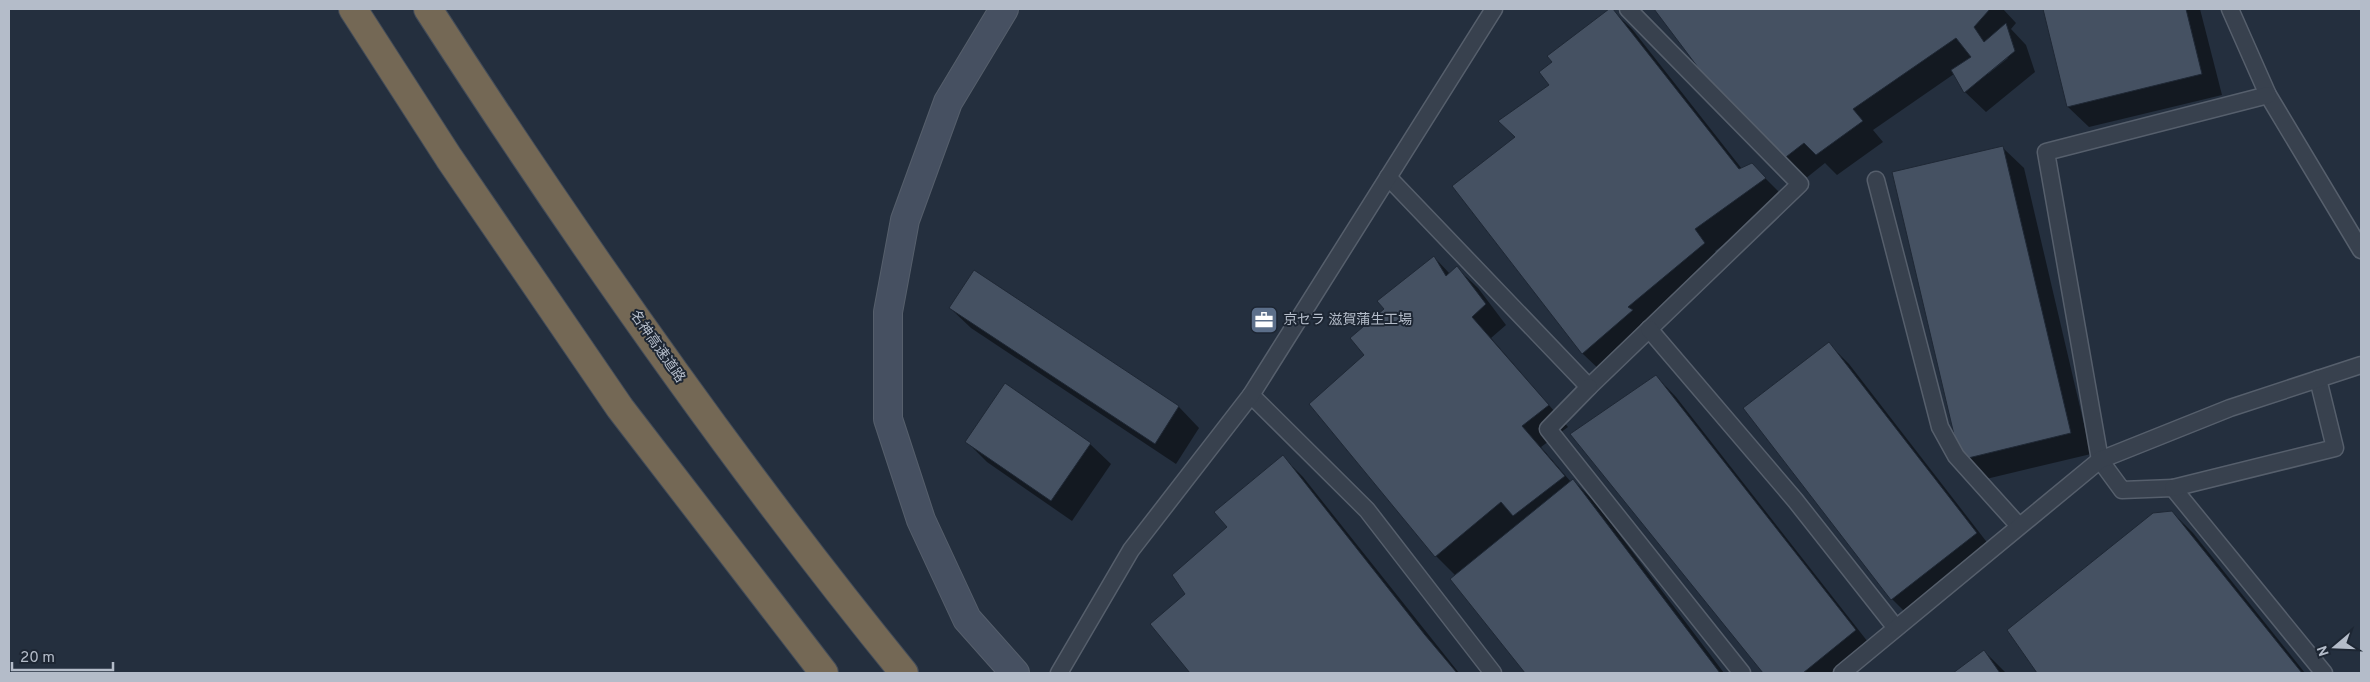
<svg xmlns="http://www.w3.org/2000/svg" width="2370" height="682" font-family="Overpass,'Noto Sans JP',sans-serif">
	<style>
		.shadow { fill: #0007; fill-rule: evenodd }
		.building { fill: #455162; stroke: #1f2835 }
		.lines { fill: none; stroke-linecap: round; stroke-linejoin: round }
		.lane-casing { stroke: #565f6c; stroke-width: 19 }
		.secondary-casing { stroke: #565f6c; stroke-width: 30 }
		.highway-casing { stroke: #434c59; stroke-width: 30 }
		.lane { stroke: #38414e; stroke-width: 16 }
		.secondary { stroke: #465061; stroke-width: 28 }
		.highway { stroke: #746855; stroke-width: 28 }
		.labels { text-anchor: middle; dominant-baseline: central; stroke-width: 4; stroke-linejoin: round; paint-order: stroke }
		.poi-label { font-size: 14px; fill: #b4bcc9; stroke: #1d2633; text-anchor: start }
		.street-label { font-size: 14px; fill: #b4bcc9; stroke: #1d2633 }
	</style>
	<rect width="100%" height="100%" fill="#242f3e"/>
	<!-- shadow -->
	<g class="shadow">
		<path d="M1611,9L1632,29L1742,169L1751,164L1786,199L1715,251L1725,265L1604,374L1583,354L1454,186L1517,137L1551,85L1554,62L1548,56Z"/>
		<path d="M1655,9H2003L2016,23L2011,29L2026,45L2035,72L1986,112L1965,92L1954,74L1873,130L1883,142L1837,175L1825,163L1795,187L1774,166ZM2006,57L2008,58L1988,74L1986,73Z"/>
		<path d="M2044,9H2200L2222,95L2089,127L2068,107Z"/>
		<path d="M2003,148L2024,168L2091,454L1982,480L1961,459Z"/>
		<path d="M1434,257L1450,274L1457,268L1478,288L1506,325L1491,338L1568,427L1541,447L1571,482L1573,480L1594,501L1724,673H1526L1452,579L1456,576L1436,556L1386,309Z"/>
		<path d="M974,271L1179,407L1199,428L1176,464L971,328L950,308Z"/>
		<path d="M1828,343L1849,364L1996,554L1912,619L1892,599Z"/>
		<path d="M1656,376L1676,397L1875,651L1849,673H1765L1572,435Z"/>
		<path d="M966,441L1090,444L1111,464L1072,521L987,462Z"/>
		<path d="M1282,456L1303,477L1459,673H1191L1152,625L1187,595Z"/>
		<path d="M2172,512L2193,533L2305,673H2039L2008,630Z"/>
		<path d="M1984,651L2006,673H1955Z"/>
	</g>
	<!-- building -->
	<g class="building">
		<path d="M1609,9H1613L1739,169L1752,163L1766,178L1695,229L1705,243L1628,307L1633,310L1582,354L1452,186L1515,137L1498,121L1549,85L1539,72L1552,62L1547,56Z"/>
		<path d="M1654,9H1990L1974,27L1984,42L2006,23L2015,51L1964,93L1951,70L1971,57L1956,38L1853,109L1863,121L1816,155L1804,143L1773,167Z"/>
		<path d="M2043,9H2186L2202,74L2067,107Z"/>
		<path d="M2003,146L2071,433L1960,460L1892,172Z"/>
		<path d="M1434,256L1446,276L1457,266L1486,304L1472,317L1549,405L1522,426L1565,476L1513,516L1501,502L1435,557L1309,404L1364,355L1350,338L1384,309L1377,301Z"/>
		<path d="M974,270L1179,406L1155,444L949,308Z"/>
		<path d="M1829,342L1977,533L1891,600L1743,408Z"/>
		<path d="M1656,375L1856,630L1803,673H1763L1570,434Z"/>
		<path d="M1005,383L1091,443L1051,501L965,442Z"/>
		<path d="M1283,455L1425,635L1457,673H1190L1150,624L1185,594L1172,575L1227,527L1214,512Z"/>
		<path d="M1573,479L1720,673H1525L1450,579Z"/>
		<path d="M2172,511L2302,673H2037L2007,630L2153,513Z"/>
		<path d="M1984,650L2000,673H1953Z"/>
	</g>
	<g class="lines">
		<!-- lane casing -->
		<g class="lane-casing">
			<g id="lane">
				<path d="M2230,9L2268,95L2361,250"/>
				<path d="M2268,95L2046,152L2100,460L2122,490L2173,488L2324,673"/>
				<path d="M1388,177L1589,387L1800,184L1628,9"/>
				<path d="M1876,180L1940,427L1956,456L2019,526"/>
				<path d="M1649,329L1795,500L1896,628"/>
				<path d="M1589,387L1548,429L1742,673"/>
				<path d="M1251,395L1367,510L1493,673"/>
				<path d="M2173,488L2335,448L2318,379"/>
				<path d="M1059,673L1131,550L1251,395L1494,9"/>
				<path d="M1842,673L2100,460L2230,408L2361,365"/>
			</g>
		</g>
		<!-- secondary casing -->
		<g class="secondary-casing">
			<path id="secondary" d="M1004,9L948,102L905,220L888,312V419L921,520L967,619L1015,673"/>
		</g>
		<!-- highway casing -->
		<g class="highway-casing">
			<g id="highway">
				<path d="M353,9L449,158L620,408L824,673"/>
				<path d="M428,9C576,238 732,462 904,673"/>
			</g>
		</g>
		<!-- lane -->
		<use href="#lane" class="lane"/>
		<!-- secondary -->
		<use href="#secondary" class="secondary"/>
		<!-- highway -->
		<use href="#highway" class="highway"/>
	</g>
	<!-- icons -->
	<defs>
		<g id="office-square" transform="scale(1.4375)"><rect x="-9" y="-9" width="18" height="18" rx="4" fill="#5c6f8a" stroke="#1d2633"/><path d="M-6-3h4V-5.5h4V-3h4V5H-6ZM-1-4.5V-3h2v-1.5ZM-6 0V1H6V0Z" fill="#fff"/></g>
	</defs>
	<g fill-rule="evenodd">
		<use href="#office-square" x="1264" y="320"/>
	</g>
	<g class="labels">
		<!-- poi labels -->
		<g class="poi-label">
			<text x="1283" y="320">京セラ 滋賀蒲生工場</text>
		</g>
		<!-- street labels -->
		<g class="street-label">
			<text transform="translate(657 347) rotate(55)">名神高速道路</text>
		</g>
	</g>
	<!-- border -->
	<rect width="2370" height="682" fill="none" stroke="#b4bcc9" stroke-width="20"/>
	<!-- north arrow -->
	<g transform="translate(2335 647) rotate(251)" stroke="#1d2633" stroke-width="4" paint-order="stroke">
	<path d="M0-4L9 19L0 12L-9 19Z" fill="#b4bcc9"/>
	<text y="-8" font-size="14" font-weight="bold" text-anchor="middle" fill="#b4bcc9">N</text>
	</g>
	<!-- scale -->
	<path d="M12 662v8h101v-8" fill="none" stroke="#b4bcc9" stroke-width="2.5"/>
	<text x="20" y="662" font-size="15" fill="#b4bcc9" stroke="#1d2633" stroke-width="4" paint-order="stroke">20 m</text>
</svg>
